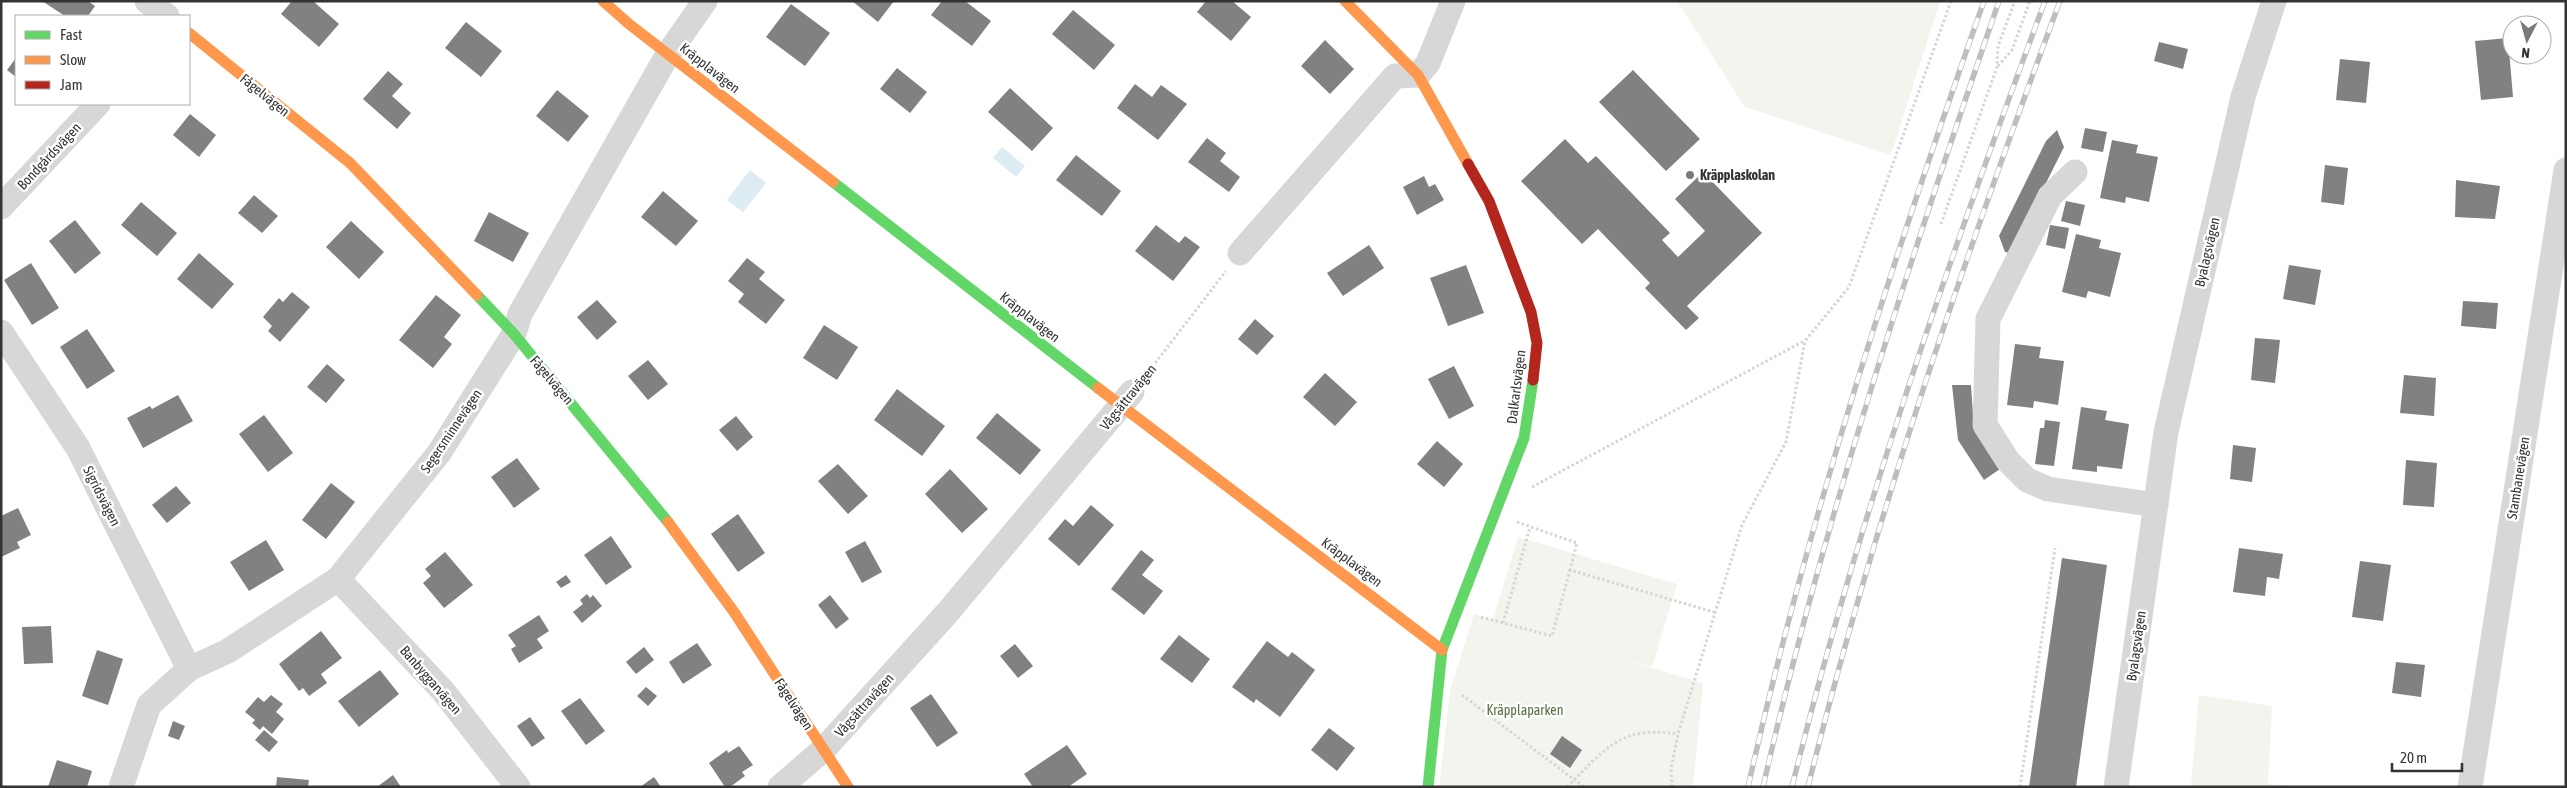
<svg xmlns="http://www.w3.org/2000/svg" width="2567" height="788" font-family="'Asap Condensed',sans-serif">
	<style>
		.green { fill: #f1f5ed }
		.water { fill: #ddebf3 }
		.building { fill: #818181 }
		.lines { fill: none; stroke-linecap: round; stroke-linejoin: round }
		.path { stroke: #d6d6d6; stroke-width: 3; stroke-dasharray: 2.5 2.5; stroke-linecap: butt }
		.street { stroke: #d7d7d7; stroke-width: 25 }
		.fast { stroke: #63d668; stroke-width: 11 }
		.slow { stroke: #ff974d; stroke-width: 11 }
		.jam { stroke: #b3261e; stroke-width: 11 }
		.rail-casing { stroke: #bebebe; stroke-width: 5.5 }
		.rail { stroke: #fff; stroke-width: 4; stroke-dasharray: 11; stroke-linecap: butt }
		.poi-dot { fill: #7a7a7a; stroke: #fff; stroke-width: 2 }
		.labels { text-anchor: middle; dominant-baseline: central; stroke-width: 5; stroke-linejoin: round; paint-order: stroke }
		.street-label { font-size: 14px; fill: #333; stroke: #fff }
		.poi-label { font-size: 14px; font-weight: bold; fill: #333; stroke: #fff; text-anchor: start }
		.park-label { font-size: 14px; fill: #56703f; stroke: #fff }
	</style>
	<rect width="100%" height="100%" fill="#fff"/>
	<!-- green -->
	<g class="green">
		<path d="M1677,1H1940L1891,155L1745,107Z"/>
		<path d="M1518,537L1677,584L1652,667L1602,653L1703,683L1693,787H1439L1450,691L1474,614L1493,620Z"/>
		<path d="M2199,695L2272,706L2268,783L2292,787H2191Z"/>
	</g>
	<!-- water -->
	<g class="water">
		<path d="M1002,147L1025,166L1016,177L993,158Z"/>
		<path d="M750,170L766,183L743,212L727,200Z"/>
	</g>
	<!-- building -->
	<g class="building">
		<path d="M42,1H88L95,6L88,16H65Z"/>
		<path d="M292,1H313L339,24L319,47L281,14Z"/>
		<path d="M852,1H894L878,22Z"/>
		<path d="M942,1H965L991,21L972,46L931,15Z"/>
		<path d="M1206,1H1232L1251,17L1231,41L1197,12Z"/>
		<path d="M791,4L830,33L805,66L766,37Z"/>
		<path d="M1073,10L1115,45L1094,70L1052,34Z"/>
		<path d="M466,22L502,51L481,77L445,48Z"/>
		<path d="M2508,38L2513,97L2481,100L2475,41Z"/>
		<path d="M1325,40L1354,69L1330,94L1301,66Z"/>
		<path d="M2159,42L2188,49L2183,69L2154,61Z"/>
		<path d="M16,58V77L7,70Z"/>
		<path d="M2340,59L2370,62L2366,103L2336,100Z"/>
		<path d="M897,68L927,92L910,113L880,89Z"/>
		<path d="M1633,70L1700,139L1666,171L1599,102Z"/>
		<path d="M388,71L403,84L392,96L411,113L397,129L363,99Z"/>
		<path d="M1135,84L1152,97L1161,85L1187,104L1158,140L1117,108Z"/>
		<path d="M1010,88L1053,128L1032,151L988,112Z"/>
		<path d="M557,90L589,116L568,142L536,116Z"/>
		<path d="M190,114L216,135L199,157L173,135Z"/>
		<path d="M2085,128L2107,132L2103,152L2081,148Z"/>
		<path d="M2057,130L2064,147L2011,253L2005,252L1999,236L2046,141Z"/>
		<path d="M1207,138L1226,153L1220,161L1240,177L1229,192L1188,162Z"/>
		<path d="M1565,139L1588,163L1596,156L1670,233L1662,240L1678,257L1705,231L1675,199L1703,172L1762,233L1687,306L1699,318L1686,330L1645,288L1650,283L1598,229L1582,244L1521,181Z"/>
		<path d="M2112,140L2138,145L2136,153L2158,157L2149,202L2126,197L2125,203L2100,198Z"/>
		<path d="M1076,155L1121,191L1102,216L1056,180Z"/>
		<path d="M2325,165L2348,168L2344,205L2321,202Z"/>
		<path d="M1424,176L1429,187L1435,184L1444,200L1417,215L1403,187Z"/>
		<path d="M2456,180L2500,186L2495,219L2455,217Z"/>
		<path d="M663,191L698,221L676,246L641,217Z"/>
		<path d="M254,195L278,216L262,233L238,213Z"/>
		<path d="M2066,201L2085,205L2080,226L2061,221Z"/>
		<path d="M141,202L177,233L157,256L121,225Z"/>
		<path d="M489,212L529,233L513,262L474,241Z"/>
		<path d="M75,220L101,253L75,274L49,241Z"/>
		<path d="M351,221L384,252L359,279L326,247Z"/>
		<path d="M1156,225L1179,243L1185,236L1200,247L1173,281L1135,251Z"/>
		<path d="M2050,225L2069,228L2065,249L2046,245Z"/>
		<path d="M2076,234L2101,240L2099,248L2121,253L2110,297L2088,291L2086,298L2062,292Z"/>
		<path d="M1369,245L1384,268L1343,296L1327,273Z"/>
		<path d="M199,253L234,284L212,309L177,279Z"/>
		<path d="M747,258L765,272L759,279L785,300L766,324L738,302L744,294L728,281Z"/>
		<path d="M31,263L59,308L32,325L4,280Z"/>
		<path d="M1466,265L1484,313L1448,326L1430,278Z"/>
		<path d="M2289,265L2321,270L2315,305L2283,299Z"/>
		<path d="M292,292L310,307L280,342L268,331L272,326L263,317L279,298L283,302Z"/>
		<path d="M436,295L461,315L444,337L452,344L433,368L399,340Z"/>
		<path d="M597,300L617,322L597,340L577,317Z"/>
		<path d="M2463,301L2498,303L2496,329L2461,326Z"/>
		<path d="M1255,319L1274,336L1257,355L1238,339Z"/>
		<path d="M824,325L858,347L837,380L803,358Z"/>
		<path d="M87,329L115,371L87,389L60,347Z"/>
		<path d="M2255,338L2280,340L2275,383L2251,380Z"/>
		<path d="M2015,344L2041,347L2039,358L2064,361L2058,405L2034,401L2033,408L2007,405Z"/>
		<path d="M648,360L668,384L648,400L628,376Z"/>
		<path d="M327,364L345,380L326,403L307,387Z"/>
		<path d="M1454,366L1474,406L1449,419L1428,379Z"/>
		<path d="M1325,373L1357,402L1335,426L1303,397Z"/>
		<path d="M2404,375L2436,378L2434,416L2400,413Z"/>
		<path d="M1952,385H1971L1974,430L2000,469L1984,480L1958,440Z"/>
		<path d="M897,389L945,426L922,456L874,420Z"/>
		<path d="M178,395L193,421L143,448L127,418L150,406L152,409Z"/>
		<path d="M2081,407L2107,411L2105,420L2129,424L2122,469L2097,466V472L2072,469Z"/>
		<path d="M997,413L1041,450L1020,475L976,438Z"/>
		<path d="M264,415L293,453L268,472L239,434Z"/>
		<path d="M736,416L753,437L737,451L719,430Z"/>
		<path d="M2045,420L2060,422L2054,466L2035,464L2040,428H2044Z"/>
		<path d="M1437,441L1463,464L1444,487L1417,464Z"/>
		<path d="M2233,445L2256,448L2252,482L2230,479Z"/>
		<path d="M517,458L540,489L514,508L491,477Z"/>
		<path d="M2406,460L2437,463L2434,507L2403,505Z"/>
		<path d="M838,464L868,496L848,514L818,481Z"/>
		<path d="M950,469L988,509L962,533L925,494Z"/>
		<path d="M331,483L355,502L326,539L302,520Z"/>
		<path d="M176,486L191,503L167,523L152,505Z"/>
		<path d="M1091,505L1114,525L1079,566L1048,539L1065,519L1073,526Z"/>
		<path d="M18,508L31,535L17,542L20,548L1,557V516Z"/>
		<path d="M738,514L765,553L738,572L711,534Z"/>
		<path d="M611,536L632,567L606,585L584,555Z"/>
		<path d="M266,540L284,570L249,591L230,562Z"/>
		<path d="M865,541L882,572L862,583L845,552Z"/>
		<path d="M2239,548L2283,554L2279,579L2267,577L2265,596L2233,592Z"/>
		<path d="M1141,550L1154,560L1142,575L1163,591L1144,615L1111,589Z"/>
		<path d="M445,552L473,585L444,608L423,583L431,576L425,569Z"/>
		<path d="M2062,558L2107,565L2076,787H2029Z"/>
		<path d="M2360,561L2391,565L2383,621L2352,617Z"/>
		<path d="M566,575L571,582L561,588L556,582Z"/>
		<path d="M587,594L590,598L593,595L602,606L582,623L573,612L583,604L580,600Z"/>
		<path d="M830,595L849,619L836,629L818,605Z"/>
		<path d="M539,615L549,631L537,639L543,648L519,663L511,649L516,646L508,635Z"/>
		<path d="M51,626L53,663L24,664L22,627Z"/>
		<path d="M321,631L342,658L321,674L327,683L309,696L303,688L299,691L279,664Z"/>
		<path d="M1179,635L1210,659L1192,683L1160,659Z"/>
		<path d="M1267,641L1288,657L1292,652L1315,670L1280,717L1256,699L1254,703L1232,687Z"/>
		<path d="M697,643L712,665L683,684L669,662Z"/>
		<path d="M1015,644L1033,666L1018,678L1000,656Z"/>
		<path d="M644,647L654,660L636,674L626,662Z"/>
		<path d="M97,650L123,659L108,705L82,696Z"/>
		<path d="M2396,662L2425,665L2421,697L2392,693Z"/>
		<path d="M380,670L399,694L359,727L338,701Z"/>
		<path d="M646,687L657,696L648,706L637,696Z"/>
		<path d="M931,694L958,733L937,747L910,708Z"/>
		<path d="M271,695L283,704L276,712L284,719L272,734L263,726L260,730L252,723L255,720L245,712L258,697L264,702Z"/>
		<path d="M580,698L605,731L586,745L561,711Z"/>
		<path d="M530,717L545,738L532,747L517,726Z"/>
		<path d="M173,721L185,726L179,740L168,736Z"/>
		<path d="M1329,728L1355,748L1337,771L1311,750Z"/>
		<path d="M264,730L278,742L269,752L255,740Z"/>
		<path d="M1562,736L1582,750L1570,768L1550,754Z"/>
		<path d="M1067,745L1087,774L1068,787H1033L1024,774Z"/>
		<path d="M739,746L753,765L742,772L745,776L730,787H725L709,763L727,750L728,753Z"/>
		<path d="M57,760L92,771L87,787H48Z"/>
		<path d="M393,775L401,787H377Z"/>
		<path d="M277,777L309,780L308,787H276Z"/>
		<path d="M654,777L661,787H640Z"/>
	</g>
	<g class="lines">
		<!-- path -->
		<g class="path">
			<path d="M1998,66L2012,50L2030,1"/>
			<path d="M1941,224L1997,67L1998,46L2015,1"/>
			<path d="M1146,375L1226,271"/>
			<path d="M1532,487L1804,341"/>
			<path d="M1517,522L1577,543L1570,570L1717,613"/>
			<path d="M1481,617L1552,636L1570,570"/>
			<path d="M1503,623L1530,527"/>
			<path d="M1462,695L1584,787"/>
			<path d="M1567,787C1605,750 1619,725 1678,734"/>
			<path d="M1672,787L1671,769L1678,734L1742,525L1786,442L1805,341L1849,287L1951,1"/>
			<path d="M2020,787L2055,548"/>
		</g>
		<!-- street -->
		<g class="street">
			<path d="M147,1L167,16"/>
			<path d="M2075,172L2050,196L1988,319L1985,425L2008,461L2027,480L2048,489L2156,505"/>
			<path d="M1,207L98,104"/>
			<path d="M1240,253L1395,76L1418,75L1428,63L1453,1"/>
			<path d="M1,332L78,448L189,669"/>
			<path d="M338,579L443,691L518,787"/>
			<path d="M121,787L149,705L189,669L228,651L338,579L439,453L514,334L520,314L668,54L705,1"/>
			<path d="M780,787L824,749L948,612L1132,392"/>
			<path d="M2116,787L2166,432L2243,97L2274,1"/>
			<path d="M2470,787L2566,170"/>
		</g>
		<!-- fast -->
		<g class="fast">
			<path d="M833,182L1098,388"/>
			<path d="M477,295L514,334L668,522"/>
			<path d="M1428,787L1442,650L1524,438L1533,380"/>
		</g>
		<!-- slow -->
		<g class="slow">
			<path d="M603,1L629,24L833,182"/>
			<path d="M1345,1L1418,75L1468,164"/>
			<path d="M189,33L350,163L477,295"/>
			<path d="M1098,388L1442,650"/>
			<path d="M668,522L734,612L848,787"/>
		</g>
		<!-- jam -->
		<path class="jam" d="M1468,164L1489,201L1531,312L1537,343L1533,380"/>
		<!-- rail casing -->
		<g class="rail-casing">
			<g id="rail">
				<path d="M1748,787C1808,520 1893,259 1984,1"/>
				<path d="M1763,787C1824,520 1910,260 1999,1"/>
				<path d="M1792,787C1858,519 1949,259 2045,1"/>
				<path d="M1808,787C1874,520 1964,259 2060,1"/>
			</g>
		</g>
		<!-- rail -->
		<use href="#rail" class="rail"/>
	</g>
	<!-- markers -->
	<circle class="poi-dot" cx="1690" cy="175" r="5"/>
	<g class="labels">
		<!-- street labels -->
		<g class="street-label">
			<text transform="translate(710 68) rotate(38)">Kräpplavägen</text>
			<text transform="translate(265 95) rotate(39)">Fågelvägen</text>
			<text transform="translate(49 156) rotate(-47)">Bondgårdsvägen</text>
			<text transform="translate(2207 252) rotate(-77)">Byalagsvägen</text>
			<text transform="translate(1030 317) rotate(38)">Kräpplavägen</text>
			<text transform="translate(552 380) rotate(50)">Fågelvägen</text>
			<text transform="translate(1516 387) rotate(-83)">Dalkarlsvägen</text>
			<text transform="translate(1128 397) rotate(-51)">Vågsättravägen</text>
			<text transform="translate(451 431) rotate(-56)">Segersminnevägen</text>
			<text transform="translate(2518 478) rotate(-81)">Stambanevägen</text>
			<text transform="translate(102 496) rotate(63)">Sigridsvägen</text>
			<text transform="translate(1352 562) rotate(37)">Kräpplavägen</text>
			<text transform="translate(2136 646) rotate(-82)">Byalagsvägen</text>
			<text transform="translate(431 680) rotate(49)">Banbyggarvägen</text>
			<text transform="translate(794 704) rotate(57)">Fågelvägen</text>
			<text transform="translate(864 705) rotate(-48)">Vågsättravägen</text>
		</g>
		<!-- poi labels -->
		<g class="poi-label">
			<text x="1700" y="175">Kräpplaskolan</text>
		</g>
		<!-- park labels -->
		<g class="park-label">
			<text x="1525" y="710">Kräpplaparken</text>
		</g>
	</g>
	<!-- border -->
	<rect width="2567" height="788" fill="none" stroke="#333333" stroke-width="5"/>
	<!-- legend -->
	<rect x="15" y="15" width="175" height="90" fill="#ffffff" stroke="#adadad"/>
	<rect x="25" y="31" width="25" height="8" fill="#63d668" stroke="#adadad"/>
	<text x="60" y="40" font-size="15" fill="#333333">Fast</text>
	<rect x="25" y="56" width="25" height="8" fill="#ff974d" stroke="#adadad"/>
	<text x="60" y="65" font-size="15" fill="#333333">Slow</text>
	<rect x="25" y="81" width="25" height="8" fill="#b3261e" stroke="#adadad"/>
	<text x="60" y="90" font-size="15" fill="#333333">Jam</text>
	<!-- north arrow -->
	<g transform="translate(2527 40) rotate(186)"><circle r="24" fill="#ffffff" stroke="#adadad"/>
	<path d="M0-4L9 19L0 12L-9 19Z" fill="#7a7a7a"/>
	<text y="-8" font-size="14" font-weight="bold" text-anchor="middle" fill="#333333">N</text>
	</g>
	<!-- scale -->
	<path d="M2392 763v8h70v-8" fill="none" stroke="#333333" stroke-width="2.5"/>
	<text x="2400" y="763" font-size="15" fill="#333333" stroke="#ffffff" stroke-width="4" paint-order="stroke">20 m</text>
</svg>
